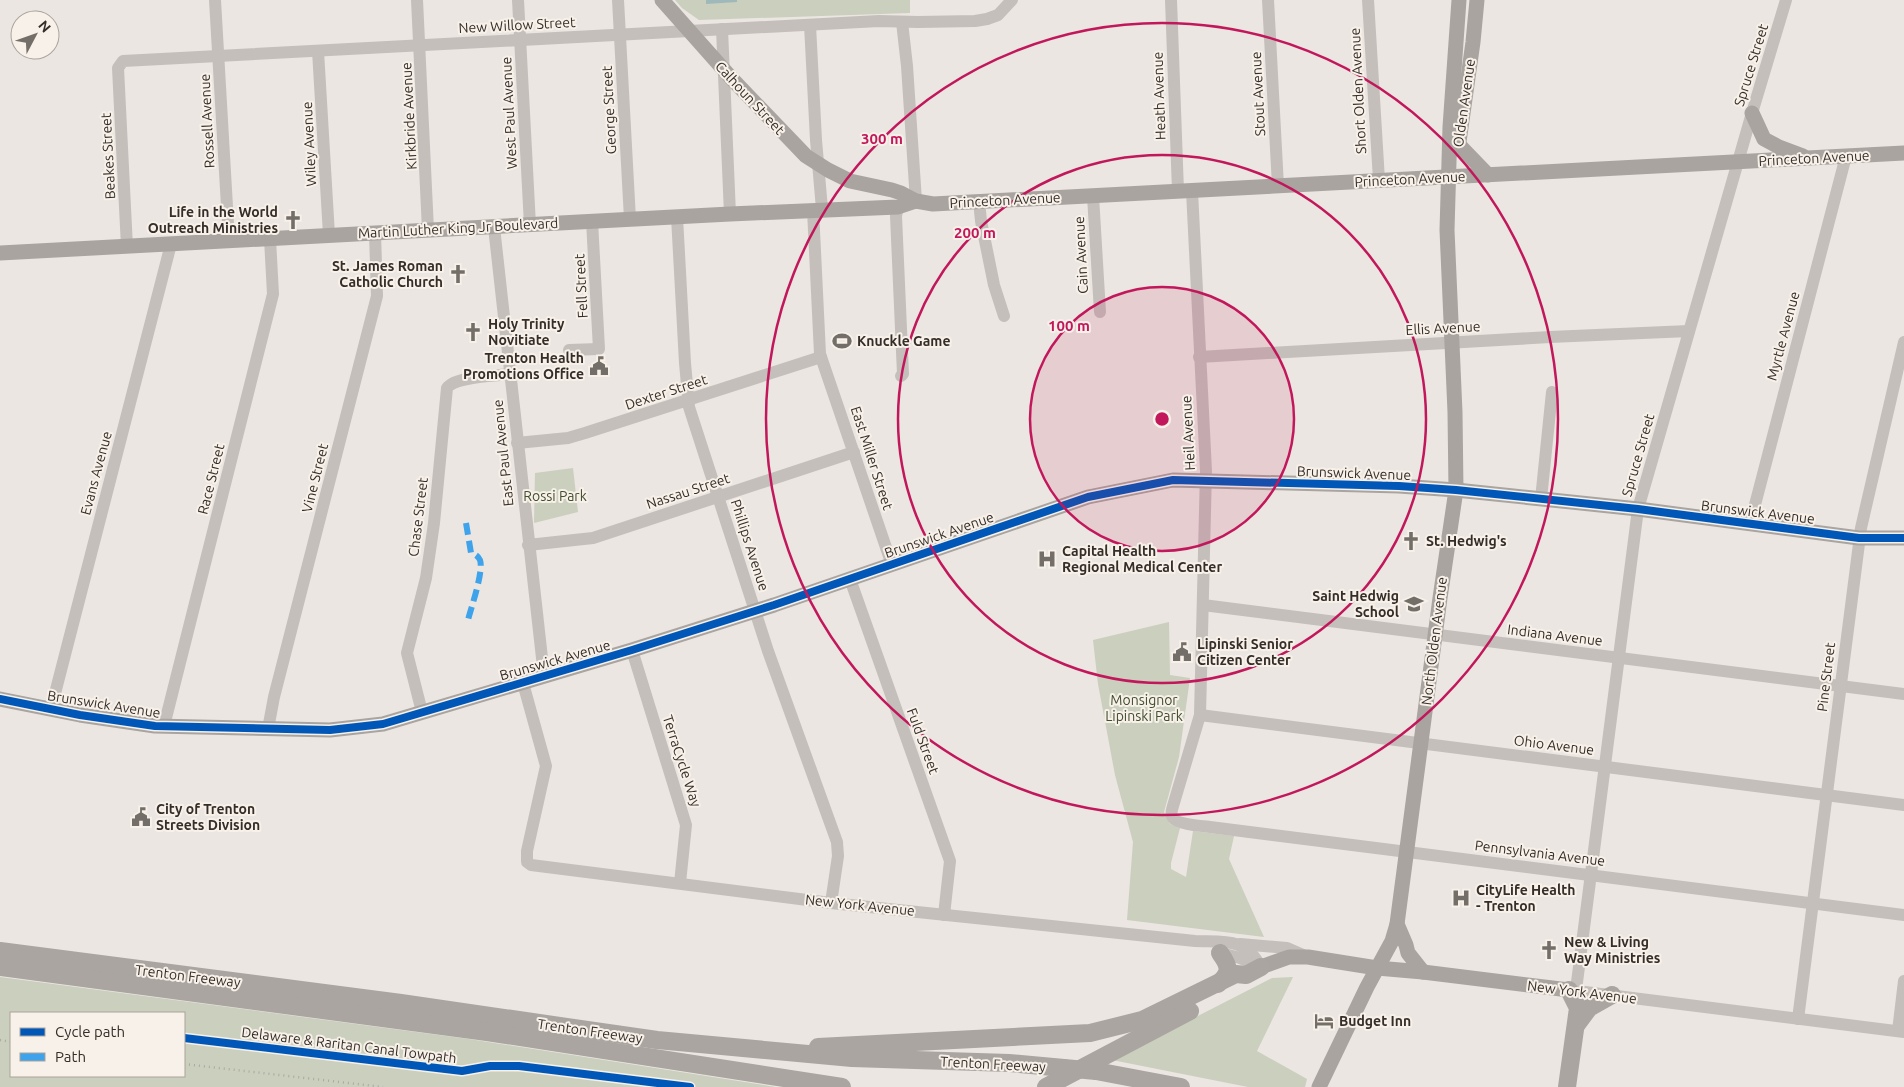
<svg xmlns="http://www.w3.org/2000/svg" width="1904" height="1087" font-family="Ubuntu,sans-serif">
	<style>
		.green { fill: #cbcfbd; fill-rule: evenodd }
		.water { fill: #9fb8ba }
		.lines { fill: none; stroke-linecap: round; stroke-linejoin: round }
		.minor { stroke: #c4bfba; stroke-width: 12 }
		.major { stroke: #a9a49f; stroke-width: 15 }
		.highway { stroke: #aaa5a0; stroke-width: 18 }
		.rail { stroke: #aca8a4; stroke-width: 2.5; stroke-dasharray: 1 4; stroke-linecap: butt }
		.highway-bridge { stroke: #aaa5a0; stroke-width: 18 }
		.quiet { stroke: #3ea3eb; stroke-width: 6; stroke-dasharray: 12 6; stroke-linecap: butt }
		.cycleway-casing { stroke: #f7f1e9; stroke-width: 11 }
		.cycleway { stroke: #0057b8; stroke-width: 8 }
		.ring { fill: none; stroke: #c2185b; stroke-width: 2.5 }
		.labels { text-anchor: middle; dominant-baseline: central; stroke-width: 4; stroke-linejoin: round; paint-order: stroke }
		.street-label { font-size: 14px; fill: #342d29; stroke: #f7f1e9 }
		.poi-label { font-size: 14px; font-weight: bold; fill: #342d29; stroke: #f7f1e9; text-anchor: start }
		.park-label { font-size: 14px; fill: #424f2f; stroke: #f7f1e9 }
		.centre { fill: #c2185b; stroke: #f7f1e9; stroke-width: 2.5 }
		.ring-label { font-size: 15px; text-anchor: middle; font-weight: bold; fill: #c2185b; stroke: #f7f1e9; stroke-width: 4; stroke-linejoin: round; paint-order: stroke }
	</style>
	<rect width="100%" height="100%" fill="#ebe6e1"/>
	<!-- green -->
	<g class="green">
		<path d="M675,0H910V13L699,20L682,8Z"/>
		<path d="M573,468L578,512L534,523L535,473Z"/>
		<path d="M1169,622L1170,675L1190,678L1179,757L1164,812L1170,824L1180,828L1171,863V869L1186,877L1193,831L1234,836L1229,859L1264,937L1127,920L1133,842L1115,775L1098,684L1093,640Z"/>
		<path d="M0,977L469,1039L776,1087H0ZM11,1013H184V1076H11Z"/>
		<path d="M1293,977L1257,1051L1307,1079L1305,1087H1248L1112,1060L1272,978Z"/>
	</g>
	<!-- water -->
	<path class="water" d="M706,0H737V2L706,4Z"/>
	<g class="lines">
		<!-- minor -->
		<g class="minor">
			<path d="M215,0L229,241"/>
			<path d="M417,0L428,230"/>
			<path d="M518,0L530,225"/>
			<path d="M618,0L630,219"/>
			<path d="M1171,0L1178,191"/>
			<path d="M1268,0L1278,186"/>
			<path d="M1368,0L1379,180"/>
			<path d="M902,22L907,66L916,201"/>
			<path d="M810,25L816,140L822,209"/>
			<path d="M722,29L730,214"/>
			<path d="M318,51L329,235"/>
			<path d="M1192,191L1206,471L1200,715L1173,806C1172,810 1170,814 1173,818C1177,824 1202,826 1210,827L1904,915"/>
			<path d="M1093,196L1100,312"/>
			<path d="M979,201L981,221L994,285L1004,316"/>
			<path d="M898,207L896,216L903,374L901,376"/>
			<path d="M813,210L820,354L892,565"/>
			<path d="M677,217L685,363L689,407L768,651L837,842L838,856L831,903"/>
			<path d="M494,227L544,676"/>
			<path d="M127,247L118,68L123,61L879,21L918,22L975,21L987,19L998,15L1012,0"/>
			<path d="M569,350L599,349L592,221"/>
			<path d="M1199,357L1550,337L1689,331"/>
			<path d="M517,443L568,438L585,433L821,357"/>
			<path d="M1541,499L1552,392"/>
			<path d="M1750,524L1846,156"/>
			<path d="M528,545L593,538L854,452"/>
			<path d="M850,579L950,861L944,915"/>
			<path d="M1203,605L1904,694"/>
			<path d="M632,650L686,825L680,883"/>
			<path d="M523,683L546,766L527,851V862L531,865L831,903L1195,941C1224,942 1245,937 1261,967"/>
			<path d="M51,709L171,244"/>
			<path d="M422,712L407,653L426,578L434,523L447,388C455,376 495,376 510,374"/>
			<path d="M1200,715L1904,805"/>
			<path d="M164,726L273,294L270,239"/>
			<path d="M268,729L274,697L377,296L375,233"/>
			<path d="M1240,944L1287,948L1303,955"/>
			<path d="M1217,952L1240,958L1261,967"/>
			<path d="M1569,990L1904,1032"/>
			<path d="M1576,990L1638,509L1752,113L1786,0"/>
			<path d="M1798,1019L1861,528L1904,342"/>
			<path d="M1898,1031L1904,981"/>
		</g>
		<!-- major -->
		<g class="major">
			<path d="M662,0L733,80L806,156L828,170L850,181L892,190L901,193L916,201L933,204L1904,153"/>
			<path d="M1752,113L1764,139L1779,147L1803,156"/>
			<path d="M1459,145L1488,175"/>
			<path d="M1458,149L1473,42L1477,0"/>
			<path d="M0,253L730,214L898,207L916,201"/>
			<path d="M0,699L80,715L155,726L330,730L383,724L632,650L774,605L1088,497L1173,480L1399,486L1456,490L1638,509L1859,538H1904"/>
			<path d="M1397,924L1406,945L1408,953L1423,972"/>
			<path d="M1261,967L1289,957H1308L1377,968L1423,972L1569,990"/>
			<path d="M1319,1087L1367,987L1392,941L1397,924L1440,598L1456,490L1455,412L1447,230L1450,127L1459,0"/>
		</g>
		<!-- highway -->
		<g class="highway">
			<path d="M0,951L401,1003L657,1040L852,1058L1009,1063L1064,1068"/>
			<path d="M0,967L487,1032L842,1087"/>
			<path d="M1218,984C1231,972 1230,967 1220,953"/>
			<path d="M1577,1024L1589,1008L1612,995"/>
			<path d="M818,1047L1090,1033L1142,1020L1236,974L1246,975L1261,967"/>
			<path d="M1096,1071L1181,1087"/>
			<path d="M1046,1087L1190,1011"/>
			<path d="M1567,1087L1578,1008L1569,990"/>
		</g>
		<!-- rail -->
		<g class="rail">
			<path d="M0,1040L11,1042"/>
			<path d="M184,1064L383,1087"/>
		</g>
		<!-- highway-bridge -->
		<path class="highway-bridge" d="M1064,1068L1096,1071"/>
		<!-- quiet -->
		<path class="quiet" d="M466,523L471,553C475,554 478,556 480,560C484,571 471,608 468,620"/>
		<!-- cycleway casing -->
		<g class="cycleway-casing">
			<g id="cycleway">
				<path d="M0,699L80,715L155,726L330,730L383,724L632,650L774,605L1088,497L1173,480L1399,486L1456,490L1638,509L1859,538H1904"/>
				<path d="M184,1038L462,1071L490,1066H519L690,1087"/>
			</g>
		</g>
		<!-- cycleway -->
		<use href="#cycleway" class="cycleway"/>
	</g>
	<!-- distance rings -->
	<circle cx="1162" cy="419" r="132" fill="#c2185b" fill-opacity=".12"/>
	<g class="ring">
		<circle cx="1162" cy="419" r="132"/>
		<circle cx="1162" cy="419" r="264"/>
		<circle cx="1162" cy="419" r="396"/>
	</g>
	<!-- icons -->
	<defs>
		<g id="church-bare" transform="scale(1.5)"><path d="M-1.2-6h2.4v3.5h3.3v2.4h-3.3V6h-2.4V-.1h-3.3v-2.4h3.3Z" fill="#746e69" stroke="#f7f1e9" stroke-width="2.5" paint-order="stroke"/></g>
		<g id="stadium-bare" transform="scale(1.5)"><path d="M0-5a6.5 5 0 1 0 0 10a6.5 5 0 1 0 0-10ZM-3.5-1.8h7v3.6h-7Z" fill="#746e69" stroke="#f7f1e9" stroke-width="2.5" paint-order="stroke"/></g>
		<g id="civic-bare" transform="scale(1.5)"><path d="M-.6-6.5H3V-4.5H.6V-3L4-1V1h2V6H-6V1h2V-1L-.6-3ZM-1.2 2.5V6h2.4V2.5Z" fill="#746e69" stroke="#f7f1e9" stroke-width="2.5" paint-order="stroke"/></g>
		<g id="hospital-bare" transform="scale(1.5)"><path d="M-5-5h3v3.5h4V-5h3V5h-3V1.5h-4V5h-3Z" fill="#746e69" stroke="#f7f1e9" stroke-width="2.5" paint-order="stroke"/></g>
		<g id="school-bare" transform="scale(1.5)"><path d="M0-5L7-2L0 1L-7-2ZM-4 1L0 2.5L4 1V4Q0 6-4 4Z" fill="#746e69" stroke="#f7f1e9" stroke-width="2.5" paint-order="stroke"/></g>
		<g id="hotel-bare" transform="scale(1.5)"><path d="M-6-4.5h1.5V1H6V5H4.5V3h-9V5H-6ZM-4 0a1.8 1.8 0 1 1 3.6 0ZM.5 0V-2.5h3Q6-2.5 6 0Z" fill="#746e69" stroke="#f7f1e9" stroke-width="2.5" paint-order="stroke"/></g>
	</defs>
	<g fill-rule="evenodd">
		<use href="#church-bare" x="293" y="220"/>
		<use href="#church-bare" x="458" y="274"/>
		<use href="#church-bare" x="473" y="332"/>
		<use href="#stadium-bare" x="842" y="341"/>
		<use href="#civic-bare" x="599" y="366"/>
		<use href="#church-bare" x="1411" y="541"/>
		<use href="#hospital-bare" x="1047" y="559"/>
		<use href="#school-bare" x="1414" y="604"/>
		<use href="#civic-bare" x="1182" y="652"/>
		<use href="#civic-bare" x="141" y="817"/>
		<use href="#hospital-bare" x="1461" y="898"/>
		<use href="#church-bare" x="1549" y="950"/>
		<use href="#hotel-bare" x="1324" y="1021"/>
	</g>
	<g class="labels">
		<!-- street labels -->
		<g class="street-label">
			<text transform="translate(517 25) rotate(-3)">New Willow Street</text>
			<text transform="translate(1751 65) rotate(-73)">Spruce Street</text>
			<text transform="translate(1358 91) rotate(-93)">Short Olden Avenue</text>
			<text transform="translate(1258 94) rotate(-93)">Stout Avenue</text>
			<text transform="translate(1159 96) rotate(-92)">Heath Avenue</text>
			<text transform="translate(750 98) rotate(47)">Calhoun Street</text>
			<text transform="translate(1464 103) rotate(-82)">Olden Avenue</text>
			<text transform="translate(609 110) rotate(-93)">George Street</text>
			<text transform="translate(509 113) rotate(-93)">West Paul Avenue</text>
			<text transform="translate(409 116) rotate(-93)">Kirkbride Avenue</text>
			<text transform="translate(207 121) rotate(-93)">Rossell Avenue</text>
			<text transform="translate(309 144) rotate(-93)">Wiley Avenue</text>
			<text transform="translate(108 156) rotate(-93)">Beakes Street</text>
			<text transform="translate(1814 158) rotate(-3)">Princeton Avenue</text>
			<text transform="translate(1410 179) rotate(-3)">Princeton Avenue</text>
			<text transform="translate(1005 200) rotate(-3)">Princeton Avenue</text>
			<text transform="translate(458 228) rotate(-3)">Martin Luther King Jr Boulevard</text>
			<text transform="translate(1081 255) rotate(-93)">Cain Avenue</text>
			<text transform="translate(581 286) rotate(-93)">Fell Street</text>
			<text transform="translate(1443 328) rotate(-3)">Ellis Avenue</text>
			<text transform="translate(1783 336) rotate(-75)">Myrtle Avenue</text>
			<text transform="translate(666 392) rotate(-18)">Dexter Street</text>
			<text transform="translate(1188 433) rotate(-93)">Heil Avenue</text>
			<text transform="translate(503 453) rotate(-96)">East Paul Avenue</text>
			<text transform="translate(1638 455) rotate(-74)">Spruce Street</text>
			<text transform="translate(872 458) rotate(72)">East Miller Street</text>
			<text transform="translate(96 473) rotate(-75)">Evans Avenue</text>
			<text transform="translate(1354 473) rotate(2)">Brunswick Avenue</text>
			<text transform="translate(315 478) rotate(-76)">Vine Street</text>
			<text transform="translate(211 479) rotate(-76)">Race Street</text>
			<text transform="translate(688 491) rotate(-18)">Nassau Street</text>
			<text transform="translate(1758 512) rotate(7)">Brunswick Avenue</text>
			<text transform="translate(418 517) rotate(-83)">Chase Street</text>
			<text transform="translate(939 535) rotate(-19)">Brunswick Avenue</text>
			<text transform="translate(750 545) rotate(72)">Phillips Avenue</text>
			<text transform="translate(1555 635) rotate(7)">Indiana Avenue</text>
			<text transform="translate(1434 641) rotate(-83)">North Olden Avenue</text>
			<text transform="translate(555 660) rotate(-16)">Brunswick Avenue</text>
			<text transform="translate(1826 677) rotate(-83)">Pine Street</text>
			<text transform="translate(104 704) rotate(9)">Brunswick Avenue</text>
			<text transform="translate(923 741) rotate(70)">Fuld Street</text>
			<text transform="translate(1554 745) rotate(7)">Ohio Avenue</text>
			<text transform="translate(682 761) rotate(72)">TerraCycle Way</text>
			<text transform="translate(1540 853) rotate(7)">Pennsylvania Avenue</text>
			<text transform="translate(860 905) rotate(6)">New York Avenue</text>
			<text transform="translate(188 976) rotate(7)">Trenton Freeway</text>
			<text transform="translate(1582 992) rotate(7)">New York Avenue</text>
			<text transform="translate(590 1031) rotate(8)">Trenton Freeway</text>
			<text transform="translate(349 1045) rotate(7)">Delaware &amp; Raritan Canal Towpath</text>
			<text transform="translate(993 1064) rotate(3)">Trenton Freeway</text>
		</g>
		<!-- poi labels -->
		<g class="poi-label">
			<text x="278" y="212" text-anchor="end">Life in the World<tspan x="278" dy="16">Outreach Ministries</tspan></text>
			<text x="443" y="266" text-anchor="end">St. James Roman<tspan x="443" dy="16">Catholic Church</tspan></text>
			<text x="488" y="324">Holy Trinity<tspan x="488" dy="16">Novitiate</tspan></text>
			<text x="857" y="341">Knuckle Game</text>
			<text x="584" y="358" text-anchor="end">Trenton Health<tspan x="584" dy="16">Promotions Office</tspan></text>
			<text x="1426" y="541">St. Hedwig's</text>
			<text x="1062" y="551">Capital Health<tspan x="1062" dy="16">Regional Medical Center</tspan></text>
			<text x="1399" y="596" text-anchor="end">Saint Hedwig<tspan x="1399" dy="16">School</tspan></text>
			<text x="1197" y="644">Lipinski Senior<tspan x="1197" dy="16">Citizen Center</tspan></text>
			<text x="156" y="809">City of Trenton<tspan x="156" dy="16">Streets Division</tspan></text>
			<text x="1476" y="890">CityLife Health<tspan x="1476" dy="16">- Trenton</tspan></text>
			<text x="1564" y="942">New &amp; Living<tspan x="1564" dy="16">Way Ministries</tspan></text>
			<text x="1339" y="1021">Budget Inn</text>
		</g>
		<!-- park labels -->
		<g class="park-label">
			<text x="555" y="496">Rossi Park</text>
			<text x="1144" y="700">Monsignor<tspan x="1144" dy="16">Lipinski Park</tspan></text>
		</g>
	</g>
	<circle cx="1162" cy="419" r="8" class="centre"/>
	<g class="ring-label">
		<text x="882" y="144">300 m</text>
		<text x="975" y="238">200 m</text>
		<text x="1069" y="331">100 m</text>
	</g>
	<!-- legend -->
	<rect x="10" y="1012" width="175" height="65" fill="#f7f1e9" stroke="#a9a39c"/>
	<rect x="20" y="1028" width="25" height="8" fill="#0057b8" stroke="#a9a39c"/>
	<text x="55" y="1037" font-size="15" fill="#342d29">Cycle path</text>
	<rect x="20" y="1053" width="25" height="8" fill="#3ea3eb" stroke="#a9a39c"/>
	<text x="55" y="1062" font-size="15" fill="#342d29">Path</text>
	<!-- north arrow -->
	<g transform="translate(35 35) rotate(49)"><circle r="24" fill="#f7f1e9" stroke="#a9a39c"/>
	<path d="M0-4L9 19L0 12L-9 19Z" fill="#746e69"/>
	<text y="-8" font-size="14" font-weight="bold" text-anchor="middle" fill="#342d29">N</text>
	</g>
</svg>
